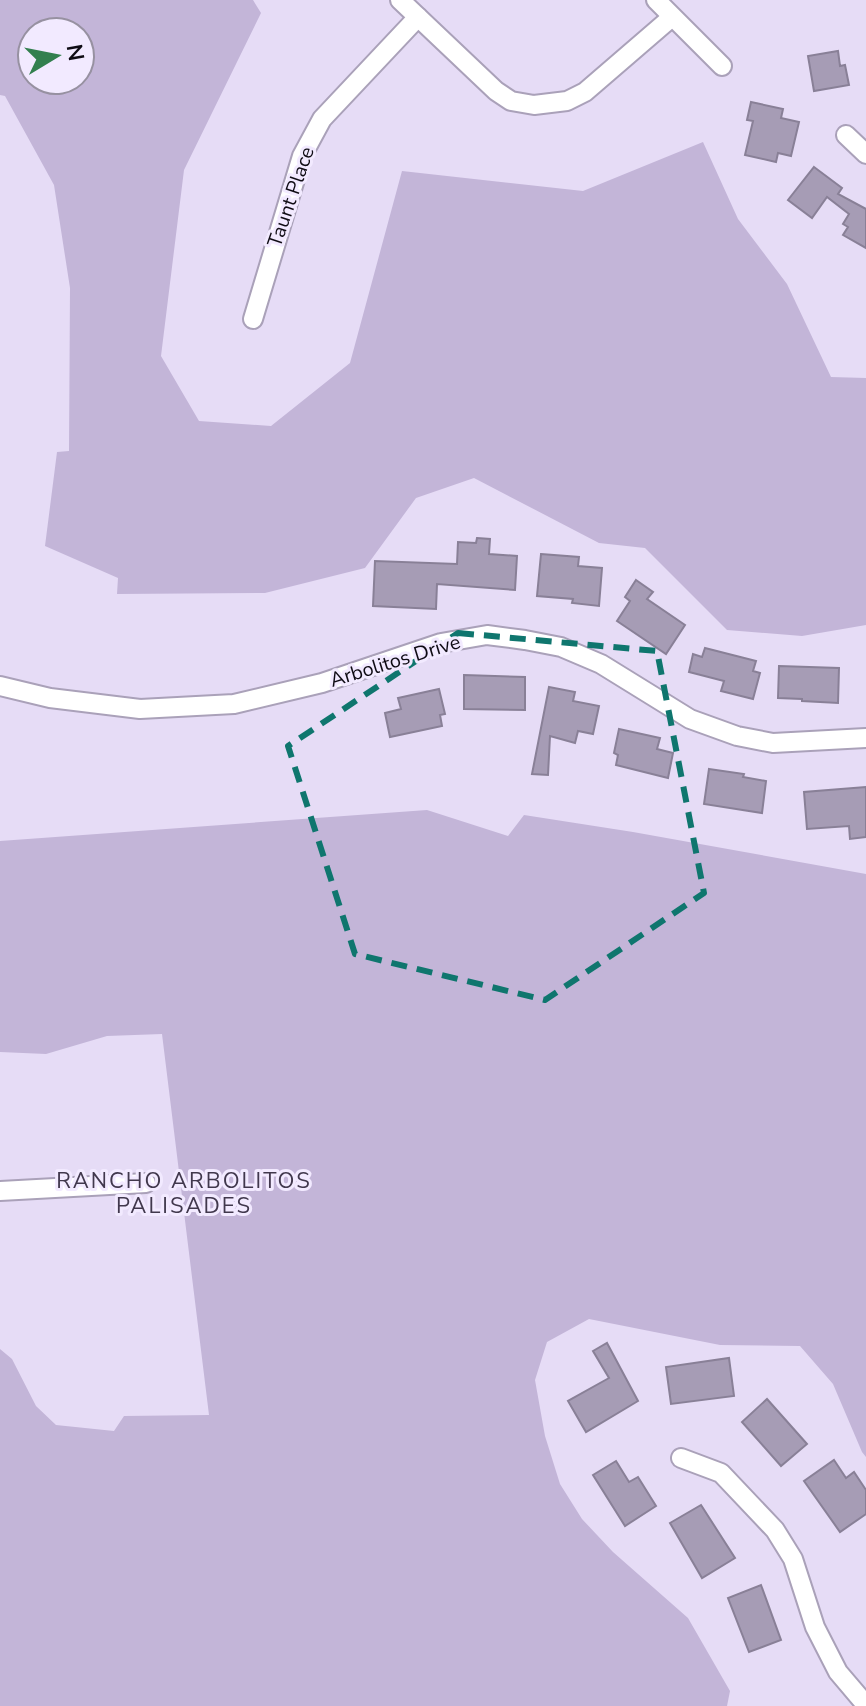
<svg xmlns="http://www.w3.org/2000/svg" width="866" height="1706" font-family="'Nunito Sans',sans-serif">
	<style>
		.green { fill: #c3b5d8; fill-rule: evenodd }
		.building { fill: #a69cb5; stroke: #898097; stroke-width: 2 }
		.lines { fill: none; stroke-linecap: round; stroke-linejoin: round }
		.minor-casing { stroke: #aaa1b9; stroke-width: 22 }
		.minor { stroke: #fff; stroke-width: 18 }
		.marked { fill: none; stroke: #0f766e; stroke-width: 6; stroke-dasharray: 16 10; stroke-linejoin: round }
		.labels { text-anchor: middle; dominant-baseline: central; stroke-width: 6; stroke-linejoin: round; paint-order: stroke }
		.street-label { font-size: 20px; fill: #0f0c14; stroke: #f2eaff }
		.neighbourhood-label { font-size: 22px; letter-spacing: 2px; fill: #41384d; stroke: #f2eaff }
	</style>
	<rect width="100%" height="100%" fill="#e6dcf6"/>
	<!-- green -->
	<g class="green">
		<path d="M0,0H253L261,13L184,170L161,356L199,421L271,426L350,363L402,171L583,191L703,142L738,219L787,284L831,377L866,378V625L802,636L727,630L645,548L599,543L474,478L416,498L365,568L265,593L117,594L118,578L45,546L57,452L69,451L70,288L54,185L5,96L0,95ZM32,32H80V80H32Z"/>
		<path d="M427,810L508,836L524,815L633,832L866,874V1457L862,1452L833,1384L800,1346L720,1345L589,1319L547,1342L535,1380L545,1436L560,1484L582,1519L613,1552L688,1618L730,1691L727,1706H0V1349L12,1359L36,1406L56,1425L114,1431L124,1416L209,1415L162,1034L107,1036L46,1054L0,1052V841Z"/>
	</g>
	<!-- building -->
	<g class="building">
		<path d="M838,51L840,66L845,65L849,85L814,91L808,56Z"/>
		<path d="M751,102L783,109L781,118L799,122L791,156L778,153L776,162L745,155L753,121L747,120Z"/>
		<path d="M814,167L842,188L838,194L866,209V248L843,235L848,227L843,224L849,214L827,197L812,218L788,200Z"/>
		<path d="M477,538L490,539L489,554L517,556L515,590L437,584L436,609L373,606L375,561L457,564L458,542L476,543Z"/>
		<path d="M541,554L579,557L578,566L602,568L599,606L572,603L573,599L537,596Z"/>
		<path d="M636,580L653,592L647,599L685,625L666,654L617,621L630,601L625,597Z"/>
		<path d="M705,648L756,661L753,671L760,673L753,699L721,691L724,681L689,672L693,654L702,657Z"/>
		<path d="M779,666L839,668L838,703L802,701V699L778,698Z"/>
		<path d="M464,675L525,677V710L464,709Z"/>
		<path d="M549,687L575,692L573,701L599,706L593,734L578,731L575,743L550,736L548,775L532,774Z"/>
		<path d="M439,689L445,714L440,715L442,726L390,737L385,713L401,709L398,698Z"/>
		<path d="M619,729L660,738L657,749L673,753L668,778L616,765L618,755L614,753Z"/>
		<path d="M709,769L744,774L743,777L766,781L762,813L704,804Z"/>
		<path d="M866,787V837L850,839L849,826L807,829L804,792Z"/>
		<path d="M607,1343L638,1401L586,1432L568,1401L609,1378L593,1351Z"/>
		<path d="M729,1358L734,1396L671,1404L666,1367Z"/>
		<path d="M767,1399L807,1444L781,1466L742,1422Z"/>
		<path d="M834,1460L846,1478L854,1472L866,1490V1514L840,1532L804,1481Z"/>
		<path d="M616,1461L629,1482L638,1477L656,1506L625,1526L593,1475Z"/>
		<path d="M701,1505L735,1558L702,1578L670,1523Z"/>
		<path d="M761,1585L781,1640L749,1652L728,1598Z"/>
	</g>
	<g class="lines">
		<!-- minor casing -->
		<g class="minor-casing">
			<g id="minor">
				<path d="M400,0L496,91L511,101L534,105L567,101L585,92L672,17"/>
				<path d="M656,0L722,66"/>
				<path d="M846,135L866,154"/>
				<path d="M253,319L302,156L322,119L418,17"/>
				<path d="M0,686L50,698L140,709L234,704L322,683L441,643L487,635L525,640L561,647L601,664L690,719L737,736L773,743L866,738"/>
				<path d="M0,1191L146,1183"/>
				<path d="M681,1458L721,1473L775,1530L793,1559L815,1627L838,1672L866,1705"/>
			</g>
		</g>
		<!-- minor -->
		<use href="#minor" class="minor"/>
	</g>
	<!-- marked area -->
	<path class="marked" d="M458,633L657,651L704,893L545,1000L355,954L288,746Z"/>
	<g class="labels">
		<!-- street labels -->
		<g class="street-label">
			<text transform="translate(291 197) rotate(-71)">Taunt Place</text>
			<text transform="translate(395 661) rotate(-17)">Arbolitos Drive</text>
		</g>
		<!-- neighbourhood labels -->
		<g class="neighbourhood-label">
			<text x="184" y="1181">RANCHO ARBOLITOS<tspan x="184" dy="25">PALISADES</tspan></text>
		</g>
	</g>
	<!-- north arrow -->
	<g transform="translate(56 56) rotate(80)"><circle r="38" fill="#f2eaff" stroke="#9791a1" stroke-width="2"/>
	<path d="M0-6L14 30L0 20L-14 30Z" fill="#327f4e"/>
	<text y="-12" font-size="22" font-weight="bold" text-anchor="middle" fill="#0f0c14">N</text>
	</g>
</svg>
